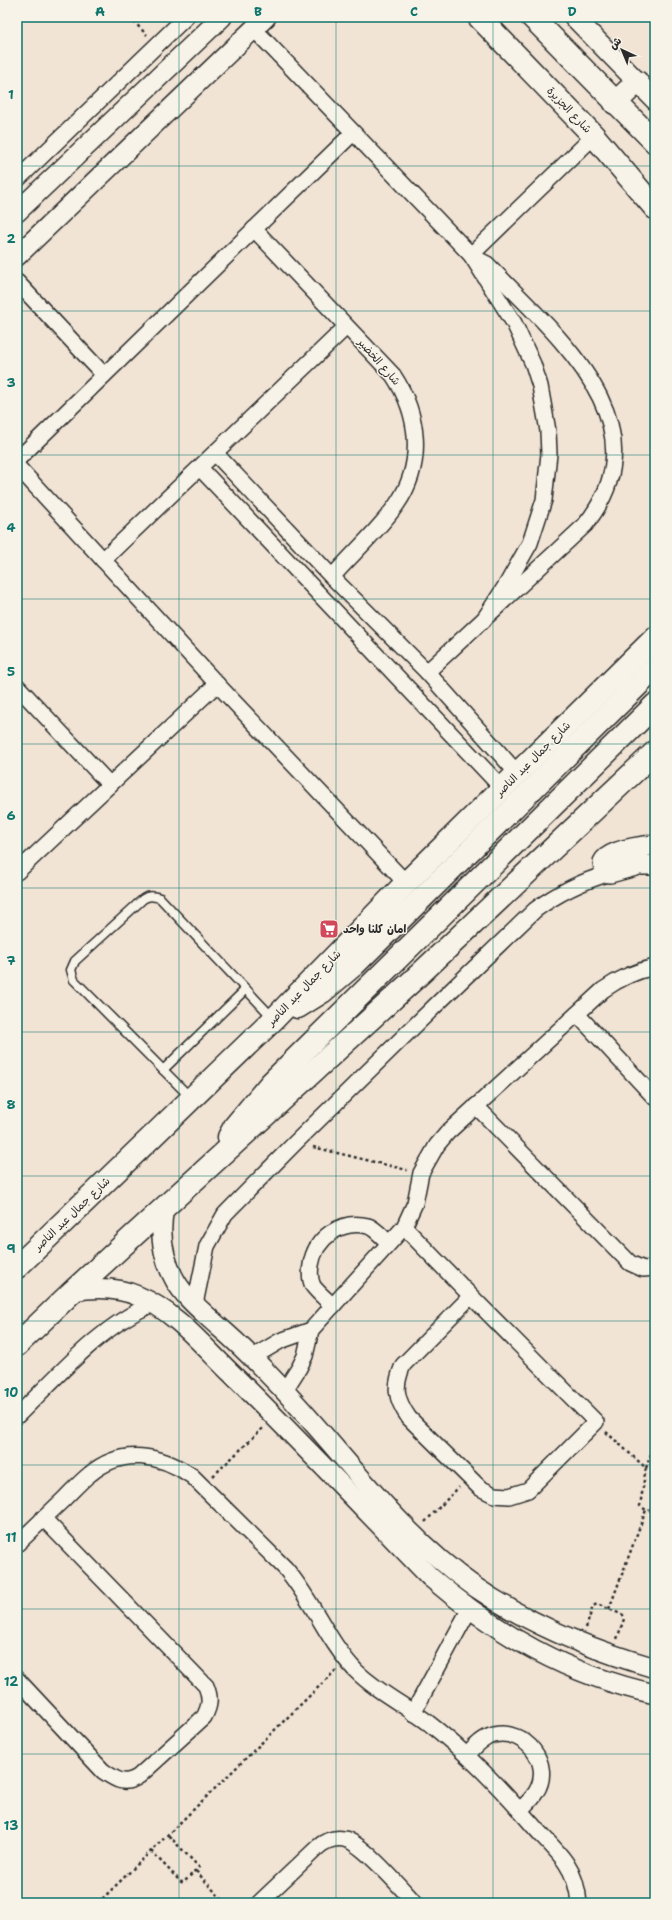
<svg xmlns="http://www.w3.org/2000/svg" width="672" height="1920" font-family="'Shantell Sans','Playpen Sans Arabic',sans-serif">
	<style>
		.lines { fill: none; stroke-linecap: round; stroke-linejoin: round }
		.service-casing { stroke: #2b2b2b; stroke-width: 11 }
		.minor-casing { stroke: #2b2b2b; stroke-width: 18 }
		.tertiary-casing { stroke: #2b2b2b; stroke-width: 22 }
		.primary-casing { stroke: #2b2b2b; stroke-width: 25 }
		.path { stroke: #2b2b2b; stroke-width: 2.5; stroke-dasharray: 3 3; stroke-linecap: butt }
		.service { stroke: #f7f3e8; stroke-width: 8 }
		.minor { stroke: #f7f3e8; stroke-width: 15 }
		.tertiary { stroke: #f7f3e8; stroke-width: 19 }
		.primary { stroke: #f7f3e8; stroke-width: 22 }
		.grid { fill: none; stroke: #0f766e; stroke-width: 1; stroke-opacity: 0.55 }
		.labels { text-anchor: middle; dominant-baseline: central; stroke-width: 3; stroke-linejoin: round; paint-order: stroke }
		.street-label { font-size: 11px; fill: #2b2b2b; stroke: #f7f3e8 }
		.poi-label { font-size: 11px; font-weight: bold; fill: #2b2b2b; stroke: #f7f3e8; text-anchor: start }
		.neatline { fill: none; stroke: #0f766e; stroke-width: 1.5 }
		.grid-label { font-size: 13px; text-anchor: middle; font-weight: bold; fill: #0f766e }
	</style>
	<rect width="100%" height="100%" fill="#f1e4d5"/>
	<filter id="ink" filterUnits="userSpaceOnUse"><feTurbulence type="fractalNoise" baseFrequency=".025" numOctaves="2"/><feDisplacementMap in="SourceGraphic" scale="8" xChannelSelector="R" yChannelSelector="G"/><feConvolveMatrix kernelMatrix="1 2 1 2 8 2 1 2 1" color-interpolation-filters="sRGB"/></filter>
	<g filter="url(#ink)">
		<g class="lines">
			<!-- service casing -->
			<g class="service-casing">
				<g id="service">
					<path d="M17,1060V1061"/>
					<path d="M163,1070L246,989"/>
					<path d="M191,1098L74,980L71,970L75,961L143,899C149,895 153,896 160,898L274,1019"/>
				</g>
			</g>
			<!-- minor casing -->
			<g class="minor-casing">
				<g id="minor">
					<path d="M254,29L471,255L514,323L533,364L540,386L548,431L549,454L544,500L530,543L508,582L483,621"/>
					<path d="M17,180L186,17"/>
					<path d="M254,229L393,375C419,414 425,463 397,504C379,530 353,553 332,577"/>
					<path d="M471,255L594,136"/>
					<path d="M17,282L104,375"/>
					<path d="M215,453L332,577L427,672L518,774"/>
					<path d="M17,460L353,133"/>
					<path d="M17,466L217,684L406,883"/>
					<path d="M200,468L503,789"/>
					<path d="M103,560L346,327"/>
					<path d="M427,672L585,525C667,423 554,334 487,264L475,258"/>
					<path d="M17,686L109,784"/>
					<path d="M17,872L217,684"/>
					<path d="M577,1014L655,1098"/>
					<path d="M476,1106L630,1263L643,1269L655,1268"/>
					<path d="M404,1227L471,1296L403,1365C394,1386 395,1398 409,1418L480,1488L494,1495L509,1496L528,1490L596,1422L471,1296"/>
					<path d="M195,1304L207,1246L225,1214L295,1143L437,1004L535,910C559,892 583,881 610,873"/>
					<path d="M333,1306C327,1300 318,1293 313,1286C310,1280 310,1271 311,1265C315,1238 341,1219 368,1226C375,1228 383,1238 389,1243"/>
					<path d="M253,1357L280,1341L311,1330"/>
					<path d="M285,1390L299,1368L305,1356L311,1330L404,1227L415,1203L421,1173L437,1145L448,1132L603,990C620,978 635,971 655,967"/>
					<path d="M17,1416C57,1377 101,1325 153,1304"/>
					<path d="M17,1544C33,1529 48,1514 64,1499C72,1491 81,1481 90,1474C122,1447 160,1454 192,1476L285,1568C312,1599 327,1640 355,1670C376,1691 403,1704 426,1721C467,1752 502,1790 536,1829C546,1840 558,1851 566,1863C574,1875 578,1890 579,1903"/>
					<path d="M17,1679L103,1771C116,1780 125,1786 139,1776L204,1717C210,1706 211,1698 206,1686L43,1518"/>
					<path d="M413,1713L469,1610"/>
					<path d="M467,1755C475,1747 482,1738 494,1735C525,1728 554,1764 536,1792C532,1799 525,1805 520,1810"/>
					<path d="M259,1903L318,1847C325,1841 334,1837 344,1839C362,1842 401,1888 415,1903"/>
				</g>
			</g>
			<!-- tertiary casing -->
			<g class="tertiary-casing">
				<g id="tertiary">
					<path d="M574,17L655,100"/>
					<path d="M17,212L222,17"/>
					<path d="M17,256L266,17"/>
					<path d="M655,845C643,846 608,850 603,862L604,869L610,873L639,865H655"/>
					<path d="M164,1208C159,1233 162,1257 175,1280C185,1298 203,1312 218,1326C238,1343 256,1361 274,1380C341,1449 396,1532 475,1587C530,1625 592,1650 655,1668"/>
					<path d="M73,1291C95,1287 117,1287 138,1296C175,1311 203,1346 231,1373C299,1440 364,1509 430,1577C498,1635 568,1675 655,1694"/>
				</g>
			</g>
			<!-- primary casing -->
			<g class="primary-casing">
				<g id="primary">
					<path d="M479,17L594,136L655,208"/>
					<path d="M532,17L655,142"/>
					<path d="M615,103L637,82"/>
					<path d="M298,1007L322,992L355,964L655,668"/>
					<path d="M229,1137L235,1126L271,1083L655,705"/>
					<path d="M17,1267L274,1019L406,883L655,638"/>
					<path d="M17,1345L73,1291L422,972L655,752"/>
				</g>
			</g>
			<!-- path -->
			<g class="path">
				<path d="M129,17L147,35"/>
				<path d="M313,1147L407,1170"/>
				<path d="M606,1432L646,1468L640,1506L646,1510L655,1511"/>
				<path d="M646,1468L655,1443"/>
				<path d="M213,1476L263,1428"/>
				<path d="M425,1522L459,1487"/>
				<path d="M609,1609L646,1510"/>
				<path d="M586,1628L593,1606L597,1604L623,1615L624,1619L617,1639"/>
				<path d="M151,1851L181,1882H184L199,1867L168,1835"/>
				<path d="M196,1871L225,1903"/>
				<path d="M98,1903L336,1670"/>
			</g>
			<!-- service -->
			<use href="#service" class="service"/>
			<!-- minor -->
			<use href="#minor" class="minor"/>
			<!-- tertiary -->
			<use href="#tertiary" class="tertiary"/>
			<!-- primary -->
			<use href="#primary" class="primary"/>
		</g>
	</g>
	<!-- grid -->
	<path class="grid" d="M179,17V1903M336,17V1903M493,17V1903M17,166H655M17,311H655M17,455H655M17,599H655M17,744H655M17,888H655M17,1032H655M17,1176H655M17,1321H655M17,1465H655M17,1609H655M17,1754H655"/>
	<!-- icons -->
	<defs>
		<g id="supermarket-square" transform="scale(1)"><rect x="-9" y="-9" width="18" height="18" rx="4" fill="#d1495b" stroke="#f7f3e8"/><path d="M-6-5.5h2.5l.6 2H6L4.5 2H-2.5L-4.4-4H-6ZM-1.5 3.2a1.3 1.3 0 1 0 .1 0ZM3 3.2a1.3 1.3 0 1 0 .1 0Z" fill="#fff"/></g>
	</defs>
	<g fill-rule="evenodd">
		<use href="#supermarket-square" x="329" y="929"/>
	</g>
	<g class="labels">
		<!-- street labels -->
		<g class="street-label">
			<text transform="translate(569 110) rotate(46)">شارع الجزيرة</text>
			<text transform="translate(379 362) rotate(49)">شارع الخضير</text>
			<text transform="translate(533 759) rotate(-45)">شارع جمال عبد الناصر</text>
			<text transform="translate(304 988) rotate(-46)">شارع جمال عبد الناصر</text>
			<text transform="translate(72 1214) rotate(-44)">شارع جمال عبد الناصر</text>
		</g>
		<!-- poi labels -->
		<g class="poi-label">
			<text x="343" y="929">امان كلنا واحد</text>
		</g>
	</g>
	<!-- margin -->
	<rect width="672" height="1920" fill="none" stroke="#f7f3e8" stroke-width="44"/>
	<!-- north arrow -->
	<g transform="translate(622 50) rotate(316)" stroke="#f7f3e8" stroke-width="3" paint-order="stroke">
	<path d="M0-3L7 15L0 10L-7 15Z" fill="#2b2b2b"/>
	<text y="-6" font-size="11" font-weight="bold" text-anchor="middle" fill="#2b2b2b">ش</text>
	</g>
	<rect x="22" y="22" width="628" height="1876" class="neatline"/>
	<g class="grid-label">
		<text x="100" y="16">A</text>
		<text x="258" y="16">B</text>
		<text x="414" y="16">C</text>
		<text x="572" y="16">D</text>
		<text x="11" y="99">1</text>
		<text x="11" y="243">2</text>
		<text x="11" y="387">3</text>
		<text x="11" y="532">4</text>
		<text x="11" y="676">5</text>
		<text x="11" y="820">6</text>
		<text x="11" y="965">7</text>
		<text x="11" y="1109">8</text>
		<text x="11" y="1253">9</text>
		<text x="11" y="1397">10</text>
		<text x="11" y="1542">11</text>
		<text x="11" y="1686">12</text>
		<text x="11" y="1830">13</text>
	</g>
</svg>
